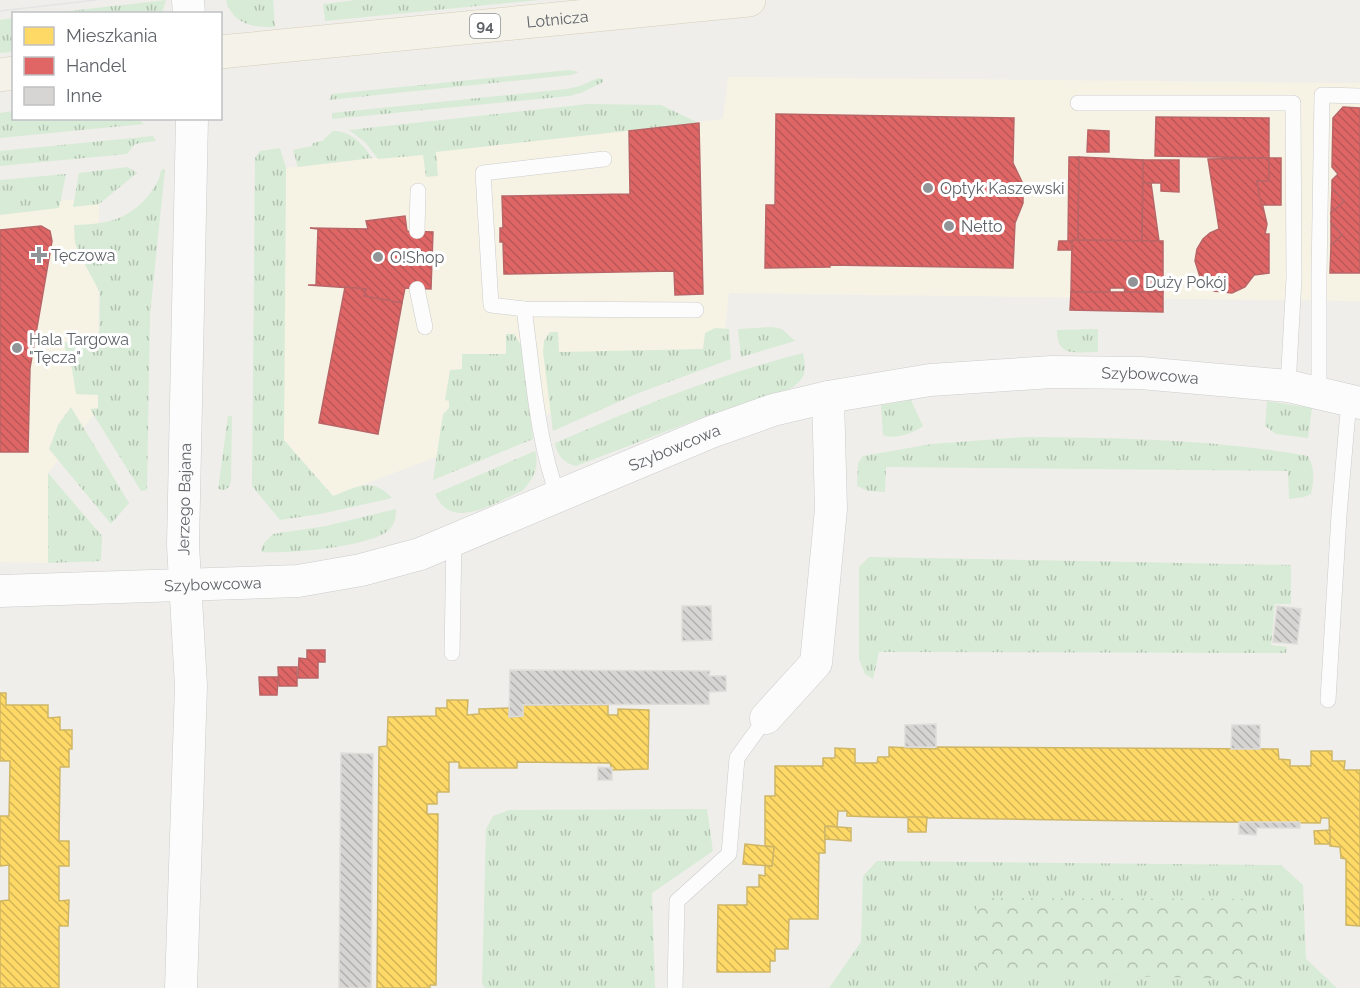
<svg xmlns="http://www.w3.org/2000/svg" width="1360" height="988" font-family="Raleway,sans-serif">
	<style>
		.commercial { fill: #f7f3e4 }
		.grass { fill: url(#grass-tufts) }
		.park { fill: url(#park-crowns) }
		.homes { fill: url(#homes-back-hatch); stroke: #cfb667; stroke-width: 1.5 }
		.shops { fill: url(#shops-back-hatch); stroke: #b96567; stroke-width: 1.5 }
		.building { fill: url(#building-back-hatch); stroke: #deddd9; stroke-width: 1.5 }
		.lines { fill: none; stroke-linecap: round; stroke-linejoin: round }
		.lane-casing { stroke: #cbcccc; stroke-width: 16 }
		.street-casing { stroke: #cbcccc; stroke-width: 33 }
		.primary-casing { stroke: #d7ceb8; stroke-width: 34 }
		.lane { stroke: #fdfcfc; stroke-width: 15 }
		.street { stroke: #fdfcfc; stroke-width: 32 }
		.primary { stroke: #f4f2e9; stroke-width: 33 }
		.tram { stroke: #e4e4e4; stroke-width: 1.5 }
		.poi-dot { fill: #919496; stroke: #fff; stroke-width: 2 }
		.labels { text-anchor: middle; dominant-baseline: central; stroke-width: 6; stroke-linejoin: round; paint-order: stroke }
		.shield { fill: #fff; stroke: #8f9295; stroke-width: 1.5 }
		.shield-label { font-size: 15px; font-weight: bold; fill: #5f6368 }
		.street-label { font-size: 16px; fill: #5f6368; stroke: #fff }
		.poi-label { font-size: 16px; fill: #5f6368; stroke: #fff; text-anchor: start }
	</style>
	<defs>
		<pattern id="grass-tufts" width="24" height="20" patternUnits="userSpaceOnUse" patternTransform="scale(1.5)"><rect width="24" height="20" fill="#d8ebd6"/><path d="M3 7l-1-3M5 7V3M7 7l1-3M15 17l-1-3M17 17v-4M19 17l1-3" fill="none" stroke="#b2c2b1"/></pattern>
		<pattern id="park-crowns" width="20" height="18" patternUnits="userSpaceOnUse" patternTransform="scale(1.5)"><rect width="20" height="18" fill="#d8ebd6"/><path d="M2 6a3 3 0 1 1 6 0M12 15a3 3 0 1 1 6 0" fill="none" stroke="#b2c2b1"/></pattern>
		<pattern id="homes-back-hatch" width="6" height="6" patternUnits="userSpaceOnUse" patternTransform="scale(1.5)"><rect width="6" height="6" fill="#ffd966"/><path d="M-1 5l2 2M0 0l6 6M5-1l2 2" fill="none" stroke="#d2b458"/></pattern>
		<pattern id="shops-back-hatch" width="6" height="6" patternUnits="userSpaceOnUse" patternTransform="scale(1.5)"><rect width="6" height="6" fill="#e06666"/><path d="M-1 5l2 2M0 0l6 6M5-1l2 2" fill="none" stroke="#b95858"/></pattern>
		<pattern id="building-back-hatch" width="6" height="6" patternUnits="userSpaceOnUse" patternTransform="scale(1.5)"><rect width="6" height="6" fill="#d6d5d3"/><path d="M-1 5l2 2M0 0l6 6M5-1l2 2" fill="none" stroke="#b1b0af"/></pattern>
	</defs>
	<rect width="100%" height="100%" fill="#efeeea"/>
	<!-- commercial -->
	<g class="commercial">
		<path d="M728,77L1360,83V301L729,293L723,348L333,496L284,440L286,168L723,119Z"/>
		<path d="M99,197L98,409L48,473V563L0,562V207Z"/>
	</g>
	<!-- grass -->
	<g class="grass">
		<path d="M166,0L162,13H52Z"/>
		<path d="M226,0H273L275,27C253,28 232,24 226,0Z"/>
		<path d="M356,0H539L325,21L323,4Z"/>
		<path d="M13,18V52L0,53V20Z"/>
		<path d="M569,70L579,72L571,75L329,100L332,94Z"/>
		<path d="M598,78L603,79V82L581,93L569,96L332,119V113L567,89L580,86Z"/>
		<path d="M588,104L661,105L699,123L436,152L438,176L426,177L423,155L378,159L366,143L349,130Z"/>
		<path d="M13,111L14,118H137L144,124L0,138V113Z"/>
		<path d="M333,131C350,130 364,145 372,158L298,167L293,150L312,146L313,143L322,141Z"/>
		<path d="M153,136L156,141L135,144L127,154L0,166V151Z"/>
		<path d="M280,148L286,168L284,440L333,496C356,487 372,476 392,498L320,514L280,520L252,486L255,158L260,151Z"/>
		<path d="M128,167L137,173L99,204L73,207L79,173Z"/>
		<path d="M165,169L150,315L147,490L141,491L90,409L98,408V395L76,394L72,369L63,342L99,346L100,293L79,253L75,243L74,225C108,224 130,220 151,192C156,185 160,178 161,170Z"/>
		<path d="M66,174L59,208L0,215V180Z"/>
		<path d="M772,327L782,329L795,341L741,357L738,329Z"/>
		<path d="M715,328L729,329L731,359L636,394L553,431L543,352L544,341L550,332H558L559,352L703,349L705,333Z"/>
		<path d="M1098,329V352C1075,352 1057,358 1057,330Z"/>
		<path d="M506,334H514L521,345L533,439L433,480L443,414L449,408V401L445,400L450,370L462,369V354H506Z"/>
		<path d="M803,353C806,371 807,376 792,388L709,415L576,466C564,463 557,456 555,443C636,408 717,375 803,353Z"/>
		<path d="M911,400L923,426C914,433 894,440 883,435L881,405Z"/>
		<path d="M1267,401L1312,408L1308,438L1276,434L1265,426Z"/>
		<path d="M71,407L129,503L111,524L49,449L58,425Z"/>
		<path d="M228,416H232L231,481L229,487L224,490L218,489Z"/>
		<path d="M1025,437C1121,438 1213,439 1308,456C1315,469 1314,480 1311,494L1304,497L1289,499L1288,471L886,467L885,492L868,491L857,486L858,463L863,456L932,444Z"/>
		<path d="M535,451C540,467 533,480 522,491C500,500 463,525 443,506C440,503 437,498 435,494Z"/>
		<path d="M48,473L102,536L101,561L48,563Z"/>
		<path d="M396,509C396,517 395,524 389,530C371,547 286,554 261,552L263,544L273,534L326,526Z"/>
		<path d="M869,557L1291,565V604H1275L1271,645L1287,647L1286,653L879,652L873,679L865,674L859,659V567Z"/>
		<path d="M707,809L713,851L652,893L655,988H485L482,984L486,829L493,816L509,810Z"/>
		<path d="M877,861L1281,865L1303,885L1306,959L1337,988H829L861,942L863,876Z"/>
	</g>
	<!-- park -->
	<path class="park" d="M976,898L1256,899L1259,979L978,973Z"/>
	<!-- homes -->
	<g class="homes">
		<path d="M0,693H6V705H48V718L60,717V730H72V749H69V767H60L59,841H69V866H59V901L69,900L68,926H59V988H0V901L9,900V865L0,866V816H9L10,761H0Z"/>
		<path d="M447,700H468L467,715L479,714V709L509,708V717L523,716V705H608V715H618V709L649,710L648,769L612,770L610,763L517,762V768H459V762H449V792H437V804H427V814H438L436,985H430V988H377L379,747L387,746L388,717L436,716V708H447Z"/>
		<path d="M889,747L936,749V747L1278,749L1279,759L1290,760V766H1311V751H1332V761H1345L1344,770H1360V926L1346,925V859L1341,858L1340,847L1330,846L1329,818H1321L1320,823L1140,821L875,817L847,816V811H838L837,827L825,826V853H819L818,919H789L788,949H775V961H770V972H717L718,905H747V887H759V875L765,876V866H772L774,847L765,846V796H775V766H823V758H835V748L855,749V763H877L878,757H889Z"/>
		<path d="M908,817H927L926,832H908Z"/>
		<path d="M825,826L851,828V841L825,839Z"/>
		<path d="M1330,830V844H1315L1314,831Z"/>
		<path d="M745,844L774,847L772,866L743,864Z"/>
	</g>
	<!-- shops -->
	<g class="shops">
		<path d="M1343,107L1360,108V273H1330L1331,245L1342,235L1331,222V213L1344,201L1332,188V180L1338,174L1332,167L1333,118Z"/>
		<path d="M776,114L1014,118L1013,163L1022,182L1023,192V203L1015,223L1013,268L830,265V267L765,268L766,205H775Z"/>
		<path d="M1156,117L1269,118V158L1155,156Z"/>
		<path d="M699,123L703,294L675,295L674,271L504,274L503,242H500V228H503L502,196L630,194L629,131Z"/>
		<path d="M1088,130L1109,131V152H1087Z"/>
		<path d="M1069,157H1079L1078,240L1072,241H1068Z"/>
		<path d="M1079,157L1143,160L1142,241L1078,240Z"/>
		<path d="M1269,158V181H1257L1267,224L1265,234H1269V273L1254,275L1245,287L1232,293L1214,291L1201,280L1195,261L1197,249L1203,239L1210,233L1219,229L1208,159Z"/>
		<path d="M1269,158H1281V205H1261L1257,181H1269Z"/>
		<path d="M1143,160H1179V192L1161,191V183H1143Z"/>
		<path d="M1143,183H1151L1159,241H1142Z"/>
		<path d="M1332,188L1344,201L1331,213Z"/>
		<path d="M405,216L407,231L433,232L431,289L405,288L402,303L364,296L366,289L308,285H316L318,229L310,228L368,229L366,221Z"/>
		<path d="M1331,222L1342,235L1331,245Z"/>
		<path d="M41,226L50,231L52,241L30,368L28,452H0V230Z"/>
		<path d="M1072,240L1163,241V292H1125L1124,288H1110V292H1071Z"/>
		<path d="M1059,241H1072V250H1058Z"/>
		<path d="M345,287L366,289L364,296L402,303L378,434L319,423Z"/>
		<path d="M1071,292H1163V312L1070,310Z"/>
		<path d="M307,650H325V662H318V678H298L299,658L307,659Z"/>
		<path d="M278,667H297V686H279Z"/>
		<path d="M259,677H278L277,695H260Z"/>
	</g>
	<!-- building -->
	<g class="building">
		<path d="M682,606H711L712,640L682,641Z"/>
		<path d="M1277,606L1301,609L1297,644L1273,642Z"/>
		<path d="M510,670L710,671L709,676H726V691L709,692V704L523,705V716L509,717Z"/>
		<path d="M936,724V747H905V725Z"/>
		<path d="M1232,725H1260V749H1231Z"/>
		<path d="M341,753L373,754L371,988H339Z"/>
		<path d="M598,767L612,768V780H598Z"/>
		<path d="M1239,822H1300V828H1257L1256,835L1239,834Z"/>
	</g>
	<g class="lines">
		<!-- lane casing -->
		<g class="lane-casing">
			<g id="lane">
				<path d="M1078,103H1293L1294,278L1288,386"/>
				<path d="M604,159L483,173L491,305L524,309L696,310"/>
				<path d="M417,231L418,191"/>
				<path d="M417,289L425,327"/>
				<path d="M524,309C533,371 536,437 558,496"/>
				<path d="M1319,393V276L1322,95L1360,96"/>
				<path d="M452,653L454,540"/>
				<path d="M1328,700L1339,515L1349,400"/>
				<path d="M675,988L677,901L729,854L737,758L766,718"/>
			</g>
		</g>
		<!-- street casing -->
		<g class="street-casing">
			<g id="street">
				<path d="M188,0L189,14"/>
				<path id="s1" d="M0,591L298,581L361,570L420,554L711,432L773,410L828,397L930,380L1052,372L1141,373L1288,386L1360,403"/>
				<path d="M766,718L816,663L831,509L828,397"/>
				<path id="s2" d="M181,988L191,686L183,545L192,118"/>
			</g>
		</g>
		<!-- primary casing -->
		<g class="primary-casing">
			<g id="primary">
				<path id="s3" d="M220,52L749,0"/>
				<path d="M0,75L14,73"/>
			</g>
		</g>
		<!-- lane -->
		<use href="#lane" class="lane"/>
		<!-- street -->
		<use href="#street" class="street"/>
		<!-- primary -->
		<use href="#primary" class="primary"/>
		<!-- tram -->
		<path class="tram" d="M0,11L96,0"/>
	</g>
	<!-- markers -->
	<g class="poi-dot">
		<circle cx="928" cy="188" r="6"/>
		<circle cx="949" cy="226" r="6"/>
		<path d="M36 246h6v6h6v6h-6v6h-6v-6h-6v-6h6z"/>
		<circle cx="378" cy="257" r="6"/>
		<circle cx="1133" cy="282" r="6"/>
		<circle cx="17" cy="348" r="6"/>
	</g>
	<g class="labels">
		<!-- shield labels -->
		<rect class="shield" x="470" y="14" width="30" height="24" rx="4.5"/>
		<g class="shield-label">
			<text x="485" y="26">94</text>
		</g>
		<!-- street labels -->
		<g class="street-label">
			<text stroke="none"><textPath href="#s3" startOffset="339">Lotnicza</textPath></text>
			<text stroke="none"><textPath href="#s1" startOffset="1185">Szybowcowa</textPath></text>
			<text stroke="none"><textPath href="#s1" startOffset="699">Szybowcowa</textPath></text>
			<text stroke="none"><textPath href="#s2" startOffset="489">Jerzego Bajana</textPath></text>
			<text stroke="none"><textPath href="#s1" startOffset="213">Szybowcowa</textPath></text>
		</g>
		<!-- poi labels -->
		<g class="poi-label">
			<text x="940" y="188">Optyk Kaszewski</text>
			<text x="961" y="226">Netto</text>
			<text x="51" y="255">Tęczowa</text>
			<text x="390" y="257">O!Shop</text>
			<text x="1145" y="282">Duży Pokój</text>
			<text x="29" y="339">Hala Targowa<tspan x="29" dy="18">"Tęcza"</tspan></text>
		</g>
	</g>
	<!-- legend -->
	<rect x="12" y="12" width="210" height="108" fill="#ffffff" stroke="#bfc1c3" stroke-width="1.5"/>
	<rect x="24" y="27" width="30" height="18" fill="#ffd966" stroke="#bfc1c3" stroke-width="1.5"/>
	<text x="66" y="42" font-size="18" fill="#5f6368">Mieszkania</text>
	<rect x="24" y="57" width="30" height="18" fill="#e06666" stroke="#bfc1c3" stroke-width="1.5"/>
	<text x="66" y="72" font-size="18" fill="#5f6368">Handel</text>
	<rect x="24" y="87" width="30" height="18" fill="#d6d5d3" stroke="#bfc1c3" stroke-width="1.5"/>
	<text x="66" y="102" font-size="18" fill="#5f6368">Inne</text>
</svg>
